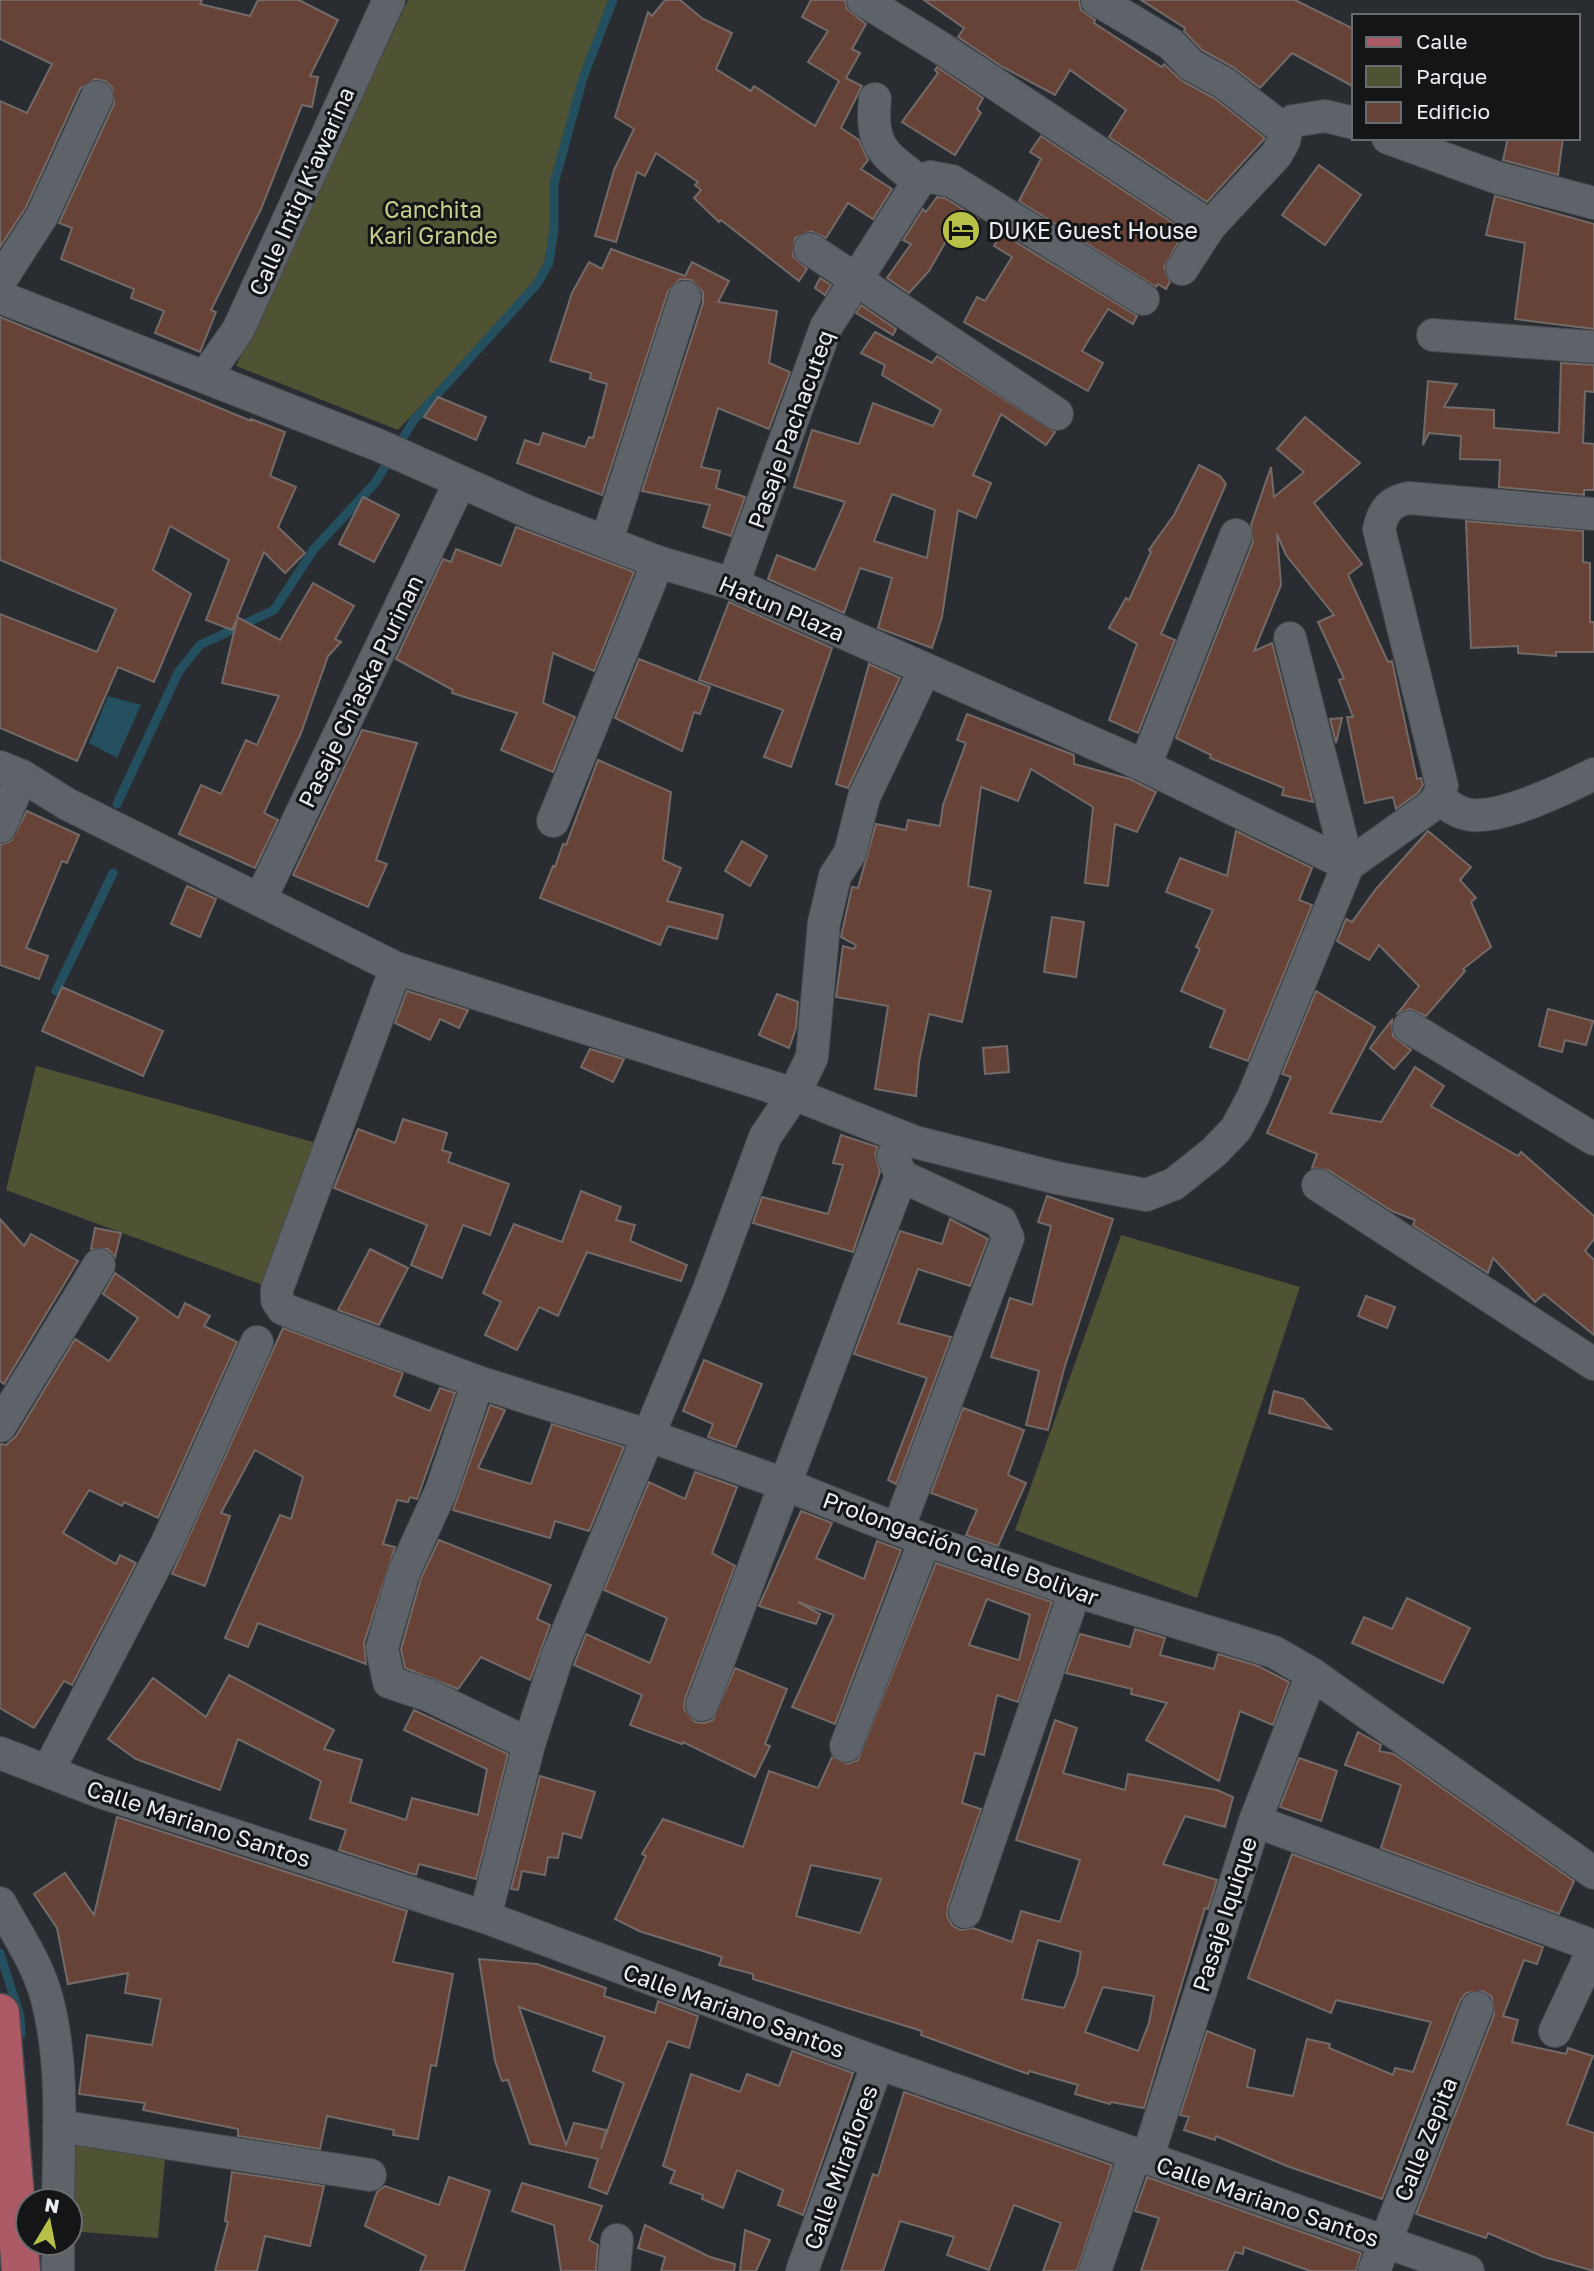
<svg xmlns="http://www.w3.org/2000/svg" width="1594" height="2271" font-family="'Golos Text',sans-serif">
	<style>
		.green { fill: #505234 }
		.water { fill: #244f5f }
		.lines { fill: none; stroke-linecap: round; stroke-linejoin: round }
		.stream { stroke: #244f5f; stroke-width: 9 }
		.building { fill: #674337; stroke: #736a68; stroke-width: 2; fill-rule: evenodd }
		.minor-casing { stroke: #45494e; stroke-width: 34 }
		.major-casing { stroke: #45494e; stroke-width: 41 }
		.minor { stroke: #5e6369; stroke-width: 32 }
		.major { stroke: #ac5a65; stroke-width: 38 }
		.labels { text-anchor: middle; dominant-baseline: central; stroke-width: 6; stroke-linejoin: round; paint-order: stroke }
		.street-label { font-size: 23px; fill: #ebeef2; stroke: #131517 }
		.park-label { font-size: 23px; fill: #c9cd8c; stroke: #131517 }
		.poi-label { font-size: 23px; fill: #ebeef2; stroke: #131517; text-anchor: start }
	</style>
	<rect width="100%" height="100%" fill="#292d32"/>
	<!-- green -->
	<g class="green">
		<path d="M408,0H608L582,71L553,182L552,224L542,272L524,296L398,430L236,366Z"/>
		<path d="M36,1066L324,1145L271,1288L6,1190Z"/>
		<path d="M1121,1235L1300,1287L1197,1598L1015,1530Z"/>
		<path d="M64,2130L166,2147L158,2238L70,2231Z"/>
	</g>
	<!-- water -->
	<path class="water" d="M108,696L141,705L117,758L89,743Z"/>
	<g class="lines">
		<!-- stream -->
		<g class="stream">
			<path d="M117,804L179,671L200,645L274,610L314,549L375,483L414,420L537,284L549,263L554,229V184L583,78L613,0"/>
			<path d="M56,991L113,873"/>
			<path d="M0,1953L20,2016L21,2035"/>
		</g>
	</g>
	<!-- building -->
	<g class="building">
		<path d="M0,0H202L200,4L250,16L258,0H299L338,20L310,76L318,77L312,107L302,105L261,209L211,310L216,312L200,352L155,333L164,311L131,298L134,289L61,259L72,228L59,223L114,104L112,87L105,81L95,79L80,89L26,207L0,247V101L27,113L52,64L0,39Z"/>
		<path d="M665,0H680L703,19L732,33L716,69L751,91L754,86L815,126L839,81L808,62L828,31L802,17L811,0H845L847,9L866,24L852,49L860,53L846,78L862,86L841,128L859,140L868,160L861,169L892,189L873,219L848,203L826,238L811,231L795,238L793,256L807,269L799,281L721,220L719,222L694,198L701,190L695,185L698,182L656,153L645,176L637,172L616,242L595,236L614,170L634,129L615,117L648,12L652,16Z"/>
		<path d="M924,0H1079L1081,10L1095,20L1094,23L1162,67L1164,64L1182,81L1214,98L1265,138L1207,202L1109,137L1126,110L1070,70L1055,95L1001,66L958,37L964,28Z"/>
		<path d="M1141,0H1295L1354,29V87L1292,53L1260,88L1233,67L1202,50L1184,31L1185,28Z"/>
		<path d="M937,67L983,98L977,109L981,113L955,155L902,122L938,73L935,70Z"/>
		<path d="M1041,136L1185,231L1164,267L1170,282L1166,289L1158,284L1156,287L1019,201L1041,159L1030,152Z"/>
		<path d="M1508,138H1563L1558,175L1503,160Z"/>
		<path d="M1319,165L1361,195L1325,245L1282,215Z"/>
		<path d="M1495,196L1594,224V329L1515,319L1525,243L1486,235Z"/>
		<path d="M937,197L945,198L978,219L967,231L954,227L929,271L909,293L887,278L911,244L903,240L923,209L926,212Z"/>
		<path d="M1001,233L1137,316L1133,324L1108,309L1082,351L1103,363L1088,391L964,322L977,297L985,301L1012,257L994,246Z"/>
		<path d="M611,249L685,276L692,262L729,281L718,302L777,311L769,363L790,372L769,429L718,408L701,467L720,471L716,488L745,497L731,536L703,527L710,505L642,491L703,303V292L691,280L680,279L668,291L602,495L517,463L525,440L539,445L543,433L585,447L589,437L593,438L607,384L590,379L591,373L550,361L572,293L589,262L602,269Z"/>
		<path d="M820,278L831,285L825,295L815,288Z"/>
		<path d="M861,305L896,329L893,335L856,313Z"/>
		<path d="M0,317L251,421V419L285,432L270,476L296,487L278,527L305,553L285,573L264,552L237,617L280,640L313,583L354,606L335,639L341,642L328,656L301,733L264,813L278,820L255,868L179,834L201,785L221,794L246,740L257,745L279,696L222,683L237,619L232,630L206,620L229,560L170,526L153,570L191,594L154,682L118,667L77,761L0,728V614L97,652L116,609L0,560Z"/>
		<path d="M875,332L932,363L937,356L1055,432L1046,445L1001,414L973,475L991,483L976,518L958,510L942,617L932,648L878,628L892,578L860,568L844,613L768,579L777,555L815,570L845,502L794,487L812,430L859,444L873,403L933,426L941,410L882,375L885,365L861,353ZM892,494L935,510L927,558L874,541Z"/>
		<path d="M1561,363L1594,365V392L1585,391L1583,443L1594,444V490H1584V495L1499,487L1500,460L1460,459L1461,436L1429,433L1423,445L1428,381L1457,384L1444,407L1494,410V428L1559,433Z"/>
		<path d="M438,397L486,417L476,440L424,417Z"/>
		<path d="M1305,417L1360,463L1314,503L1362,564L1348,575L1388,662L1392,661L1417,779L1421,778L1423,785L1418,793L1396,809L1393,797L1365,803L1347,717H1353L1339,680L1344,678L1318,622L1334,615L1286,555L1277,534L1281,585L1254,651L1272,643L1313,802L1282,795L1284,788L1210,758L1211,755L1176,738L1253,542L1251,525L1271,467L1274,497L1304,472L1277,449Z"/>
		<path d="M1199,465L1220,476L1226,484L1161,634L1175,640L1138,733L1109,720L1137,644L1109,628L1126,598L1129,600L1151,552L1149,550L1174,515Z"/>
		<path d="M363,497L399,515L374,562L339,544Z"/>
		<path d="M1466,521L1583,531V562L1590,563V622H1594V652H1556V656L1518,653V646L1471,648Z"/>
		<path d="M516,527L634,572L594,671L553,653L543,703L575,717L553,772L501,750L517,713L452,693L453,690L396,659L443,559L451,562L456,549L501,566Z"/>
		<path d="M729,602L832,648L791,767L764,757L783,710L699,680Z"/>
		<path d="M639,659L710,687L700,714L694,712L682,751L615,718Z"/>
		<path d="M869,664L900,678L848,788L836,784Z"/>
		<path d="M967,714L1074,755V764L1130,779L1156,792L1137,832L1115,824L1108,886L1085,883L1093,807L1031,769L1018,801L981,787L968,886L991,891L962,1022L929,1014L919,1062L916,1096L875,1089L888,1006L836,997L843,946L854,949L856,945L841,937L852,887L858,888L876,824L906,830L908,820L940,826L943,805L966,743L957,740Z"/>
		<path d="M1342,718L1336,743L1330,719Z"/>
		<path d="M362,730L417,743L376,860L387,864L368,907L293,875Z"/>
		<path d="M598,760L671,792L663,860L681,868L667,901L723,915L717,939L668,926L660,945L540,898L553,866L555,867L563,844L566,845Z"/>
		<path d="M27,811L79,835L67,863L62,861L26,948L48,956L39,979L0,965V845L11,841Z"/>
		<path d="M1236,831L1312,868L1299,900L1312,905L1248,1061L1210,1047L1225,1010L1181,991L1200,949L1196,947L1213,910L1166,892L1180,858L1227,876Z"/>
		<path d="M1428,831L1471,867L1460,880L1476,898L1471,902L1491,947L1463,969L1465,971L1426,1016L1410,1009L1398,1013L1419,986L1379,945L1369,960L1337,941L1346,919L1352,922L1376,889Z"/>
		<path d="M742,841L767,856L750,886L725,871Z"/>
		<path d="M187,886L216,899L200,937L171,924Z"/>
		<path d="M1052,917L1084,922L1076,977L1044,972Z"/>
		<path d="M62,987L163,1031L143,1076L42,1031Z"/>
		<path d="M407,991L468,1010L459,1028L440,1019L430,1040L395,1023Z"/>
		<path d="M1316,991L1375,1027L1330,1113L1381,1122L1415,1067L1444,1086L1431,1106L1518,1156L1521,1152L1594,1216V1239L1585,1251L1594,1260V1335L1544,1294L1535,1302L1493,1258L1488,1273L1413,1225L1415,1220L1392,1211L1328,1170L1312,1168L1317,1154L1267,1133L1291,1077L1282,1074Z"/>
		<path d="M777,994L798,1002L796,1028L789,1048L759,1035Z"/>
		<path d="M1548,1009L1593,1021L1586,1045L1565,1040L1562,1052L1539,1046Z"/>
		<path d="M1392,1020L1393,1036L1411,1050L1394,1069L1370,1048Z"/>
		<path d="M1007,1046L1009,1072L985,1074L983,1048Z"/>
		<path d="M590,1049L624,1059L613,1082L581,1067Z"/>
		<path d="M403,1119L447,1133L442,1150L451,1153L448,1162L509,1184L490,1235L463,1225L442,1278L411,1265L427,1225L334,1188L358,1129L395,1143Z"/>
		<path d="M841,1135L878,1147L875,1154L880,1172L853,1252L753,1223L762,1197L828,1214L843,1165L833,1163Z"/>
		<path d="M581,1191L621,1207L616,1220L635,1225L630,1241L687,1265L681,1281L587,1252L558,1316L539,1307L517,1350L485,1335L501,1302L483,1293L514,1224L562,1242Z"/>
		<path d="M1047,1196L1113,1219L1064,1369L1048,1430L1026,1425L1039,1371L991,1357L1010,1298L1032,1305L1051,1226L1038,1222Z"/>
		<path d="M0,1219L24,1246L31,1234L78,1261L4,1384L0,1381Z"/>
		<path d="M950,1219L988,1239L970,1286L918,1269L898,1323L951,1337L896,1484L888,1480L927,1378L854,1354L900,1231L942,1244Z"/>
		<path d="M95,1228L121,1233L115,1257L108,1249H91Z"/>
		<path d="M370,1249L408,1268L379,1325L338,1310Z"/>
		<path d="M115,1273L178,1318L185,1303L210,1316L204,1326L237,1342L158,1518L124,1502L122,1506L89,1490L63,1533L116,1564L120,1555L136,1563L72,1685L64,1681L34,1728L0,1708V1444L6,1445L16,1436L75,1339L109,1361L138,1318L103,1294Z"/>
		<path d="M1366,1296L1395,1307L1387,1328L1358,1316Z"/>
		<path d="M283,1328L403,1373L394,1396L430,1411L440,1388L455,1393L417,1499L410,1497L408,1502L397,1500L383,1544L395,1547L364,1643L366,1664L258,1623L248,1647L225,1638L280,1515L291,1519L303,1477L255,1450L221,1513L230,1516L205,1586L172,1574Z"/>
		<path d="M704,1360L762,1384L736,1447L708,1437L713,1424L683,1411Z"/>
		<path d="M1274,1391L1303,1399L1331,1429L1269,1413Z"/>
		<path d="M490,1405L505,1410L478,1468L531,1484L552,1424L624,1447L589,1531L555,1521L550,1538L453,1510Z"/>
		<path d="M963,1408L1024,1430L1008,1475L1026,1483L998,1546L966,1535L977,1510L931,1493Z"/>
		<path d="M695,1472L737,1487L712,1553L735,1566L685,1699L684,1709L695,1722L704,1723L713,1720L735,1668L787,1689L765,1744L770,1746L755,1777L683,1742L682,1744L630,1725L642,1695L574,1665L586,1634L650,1663L667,1618L604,1590L649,1482L685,1499Z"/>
		<path d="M801,1511L832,1523L816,1558L864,1579L877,1541L901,1550L835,1724L792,1707L834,1615L798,1602L820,1614L816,1624L759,1606Z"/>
		<path d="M439,1540L551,1585L537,1619L550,1625L530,1680L481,1657L458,1689L405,1668L401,1649L421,1578Z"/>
		<path d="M936,1563L1052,1602L1018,1702L997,1695L984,1755L975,1753L962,1803L981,1809L948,1906L947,1916L952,1925L960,1930L973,1928L1012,1942L1021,1911L1060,1922L1080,1860L1016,1840L1055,1720L1077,1728L1063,1773L1125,1790L1128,1774L1217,1790L1233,1797L1225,1827L1185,1816L1163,1864L1217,1880L1208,1909L1205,1908L1144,2108L1111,2102L1110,2104L1075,2094L1078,2085L1029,2071L1028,2074L921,2035L922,2031L753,1979V1974L719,1965L722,1957L639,1931L615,1919L646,1856L642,1854L663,1819L743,1847L769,1771L818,1788L832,1757L848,1764L858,1760ZM987,1599L1030,1615L1019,1660L969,1645ZM811,1865L881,1879L860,1933L796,1916ZM1038,1940L1081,1952L1077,1975L1064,2008L1022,1999ZM1103,1987L1154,1996L1149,2023L1138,2051L1085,2032Z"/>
		<path d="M1407,1598L1470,1628L1443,1683L1352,1643L1364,1617L1392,1629Z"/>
		<path d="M1135,1629L1165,1638L1160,1655L1214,1669L1218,1654L1258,1666L1289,1682L1273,1725L1240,1711L1219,1781L1146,1740L1167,1703L1131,1694L1132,1689L1066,1673L1080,1634L1130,1647Z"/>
		<path d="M229,1675L334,1730L324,1749L362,1760L350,1802L406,1820L412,1798L478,1815L487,1769L404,1730L414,1710L508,1754L476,1879L419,1864L416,1875L339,1850L346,1830L310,1819L321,1781L238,1739L220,1790L136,1759L108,1739L153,1678L206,1717Z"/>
		<path d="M1358,1732L1381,1745L1379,1751L1394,1754L1574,1881L1559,1914L1381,1848L1401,1785L1345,1765Z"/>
		<path d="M1299,1758L1337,1771L1321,1821L1280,1807Z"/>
		<path d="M540,1776L595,1792L581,1838L563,1833L558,1858L548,1857L545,1875L522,1871L518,1890L511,1889Z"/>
		<path d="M117,1817L407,1911L393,1962L453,1974L436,2066L431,2065L418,2139L393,2135L394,2130L327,2116L320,2149L238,2136V2129L143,2110L145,2103L79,2094L87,2035L152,2045L161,1999L125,1993L128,1973L68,1984L57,1928L34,1894L65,1873L94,1915Z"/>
		<path d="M1292,1854L1543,1947L1537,1964L1524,1960L1503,2016L1518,2020L1512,2042L1566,2054L1568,2048L1593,2056L1567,2124L1594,2133V2271L1544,2257L1488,2233L1486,2238L1416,2214L1494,2015L1492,1997L1483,1991L1466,1993L1460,2001L1382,2199L1287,2166L1216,2136L1215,2140L1184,2130L1189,2117L1180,2115L1207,2031L1255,2050L1247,2087L1293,2096L1307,2039L1330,2044L1329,2048L1393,2075L1395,2068L1413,2072L1431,2022L1336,2000L1331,2013L1248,1978Z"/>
		<path d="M479,1959L537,1964L606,1988L604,1996L655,2013L658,2001L698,2016L689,2048L668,2041L607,2194L589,2187L598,2159L530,2144L508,2080L502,2081L495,2061ZM519,2007L605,2037L593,2071L624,2083L601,2149L606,2130L574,2123L566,2145Z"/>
		<path d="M792,2051L853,2073L803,2215L778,2205L783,2190L737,2170L723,2208L702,2199L703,2195L670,2183L675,2171L663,2166L691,2074L740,2092L747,2074L779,2086Z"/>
		<path d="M904,2092L1112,2165L1077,2271H1043L1061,2223L1014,2205L989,2270L947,2255L954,2237L900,2221L883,2271H841L873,2174L878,2176Z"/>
		<path d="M232,2172L324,2186L310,2246L265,2236L257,2271H215L228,2222L225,2221Z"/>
		<path d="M449,2177L490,2191L464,2271H420L426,2256L365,2226L377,2192L385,2186L439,2205Z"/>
		<path d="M1147,2177L1361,2253L1356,2271H1310L1244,2247L1243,2254L1235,2252L1227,2271H1141L1159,2218L1135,2211Z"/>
		<path d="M522,2183L602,2206L589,2240L598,2245L596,2271H561L554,2225L512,2211Z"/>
		<path d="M645,2225L710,2257L735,2264L734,2271H661L665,2257L638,2248Z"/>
		<path d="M745,2230L770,2240L756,2271H740Z"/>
	</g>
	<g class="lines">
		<!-- minor casing -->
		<g class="minor-casing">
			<g id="minor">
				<path d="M863,0L941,48L1210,226"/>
				<path d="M1097,0L1171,44L1191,65L1224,83L1274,122L1287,127L1293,121L1325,116L1354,123"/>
				<path d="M875,99C870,147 884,154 919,181"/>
				<path d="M1388,138L1498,178L1594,203"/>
				<path d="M810,249L1057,414"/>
				<path d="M1182,269L1210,226L1276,155L1284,141L1287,127"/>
				<path d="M0,281L42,216L97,97"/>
				<path d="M0,297L378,445L531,513L658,562L733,584L1145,766L1348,865"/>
				<path d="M1433,335L1594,347"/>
				<path d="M205,377L238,330L389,0"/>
				<path d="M607,540L685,297"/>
				<path d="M733,584L826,327L919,181L930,177L952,181L1143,299"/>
				<path d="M1290,638L1348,865"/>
				<path d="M1145,766L1236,535"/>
				<path d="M0,767L22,776L67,804L396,968L794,1094L915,1142L1057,1178L1146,1195L1174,1184L1214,1152L1236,1129L1253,1097L1348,865L1430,807L1438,798L1442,786L1379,529C1383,510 1391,501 1409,498L1594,514"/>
				<path d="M1438,798C1449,806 1457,813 1471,815C1505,818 1564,789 1594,774"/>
				<path d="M553,821L658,562"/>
				<path d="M0,827L22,776"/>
				<path d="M260,900L460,482"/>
				<path d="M396,968L277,1289V1300L283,1309L478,1382L647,1435L784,1484L925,1540L1075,1591L1274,1652L1312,1674L1594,1873"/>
				<path d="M1409,1027L1594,1139"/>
				<path d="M893,1156L901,1176L1001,1222L1008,1238L898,1529"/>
				<path d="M1318,1185L1594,1364"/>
				<path d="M478,1382L441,1491L404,1572L382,1648L389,1682L428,1695L529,1744"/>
				<path d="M0,1426L99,1265"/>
				<path d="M702,1705L901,1176"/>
				<path d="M846,1746L925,1540"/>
				<path d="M0,1753L98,1791L485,1917L878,2063L1468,2271"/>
				<path d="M48,1771L167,1543L257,1342"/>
				<path d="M1255,1821L1594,1946"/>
				<path d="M0,1903C17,1934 38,1964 47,1999C64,2063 59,2135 58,2201"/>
				<path d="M965,1912L1075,1591"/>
				<path d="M485,1917L529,1744L557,1657L709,1289L765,1137L794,1094L812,1057L824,923L835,876L850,853L864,797L925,669"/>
				<path d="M1555,2031L1594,1948"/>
				<path d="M59,2126L370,2175"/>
				<path d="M1147,2159L1255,1821L1312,1674"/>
				<path d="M58,2243V2271"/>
				<path d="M614,2271L617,2240"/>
				<path d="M802,2271L878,2063"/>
				<path d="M1095,2271L1135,2154"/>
				<path d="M1374,2271L1477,2008"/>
			</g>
		</g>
		<!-- major casing -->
		<g class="major-casing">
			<path id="major" d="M0,2013L21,2271"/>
		</g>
		<!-- minor -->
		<use href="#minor" class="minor"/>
		<!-- major -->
		<use href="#major" class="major"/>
	</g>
	<!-- icons -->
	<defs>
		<g id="hotel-disc" transform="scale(2.0125)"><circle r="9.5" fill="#b8c147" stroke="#131517"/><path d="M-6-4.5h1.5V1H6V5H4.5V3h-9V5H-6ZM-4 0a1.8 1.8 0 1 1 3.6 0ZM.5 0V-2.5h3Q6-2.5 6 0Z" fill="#111"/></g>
	</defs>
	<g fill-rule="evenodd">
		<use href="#hotel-disc" x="961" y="230"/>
	</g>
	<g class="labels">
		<!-- street labels -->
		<g class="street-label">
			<text transform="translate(301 191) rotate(-66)">Calle Intiq K'awarina</text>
			<text transform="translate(790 429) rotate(-70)">Pasaje Pachacuteq</text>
			<text transform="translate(782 608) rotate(23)">Hatun Plaza</text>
			<text transform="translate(360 691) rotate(-64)">Pasaje Ch'aska Purinan</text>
			<text transform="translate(961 1548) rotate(20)">Prolongación Calle Bolivar</text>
			<text transform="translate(199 1823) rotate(18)">Calle Mariano Santos</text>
			<text transform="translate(1224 1914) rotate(-72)">Pasaje Iquique</text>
			<text transform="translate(734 2010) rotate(20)">Calle Mariano Santos</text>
			<text transform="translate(1425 2139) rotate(-68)">Calle Zepita</text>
			<text transform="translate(840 2167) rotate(-70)">Calle Miraflores</text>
			<text transform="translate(1268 2201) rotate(19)">Calle Mariano Santos</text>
		</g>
		<!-- park labels -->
		<g class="park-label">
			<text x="433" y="209">Canchita<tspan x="433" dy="26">Kari Grande</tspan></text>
		</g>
		<!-- poi labels -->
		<g class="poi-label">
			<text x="988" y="230">DUKE Guest House</text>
		</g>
	</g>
	<!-- legend -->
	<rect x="1352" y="14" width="228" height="126" fill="#131517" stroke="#696c6f" stroke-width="2"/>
	<rect x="1366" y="37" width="35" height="10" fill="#ac5a65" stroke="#696c6f" stroke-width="2"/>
	<text x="1416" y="49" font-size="21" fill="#ebeef2">Calle</text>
	<rect x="1366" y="66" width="35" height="21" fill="#505234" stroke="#696c6f" stroke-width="2"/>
	<text x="1416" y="84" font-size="21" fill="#ebeef2">Parque</text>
	<rect x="1366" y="102" width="35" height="21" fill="#674337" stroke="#696c6f" stroke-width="2"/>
	<text x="1416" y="119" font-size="21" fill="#ebeef2">Edificio</text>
	<!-- north arrow -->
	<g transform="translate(49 2222) rotate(10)"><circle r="33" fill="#131517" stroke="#696c6f" stroke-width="2"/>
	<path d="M0-5L12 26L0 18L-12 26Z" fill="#b8c147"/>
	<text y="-10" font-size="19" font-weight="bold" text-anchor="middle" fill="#ebeef2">N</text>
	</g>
</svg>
